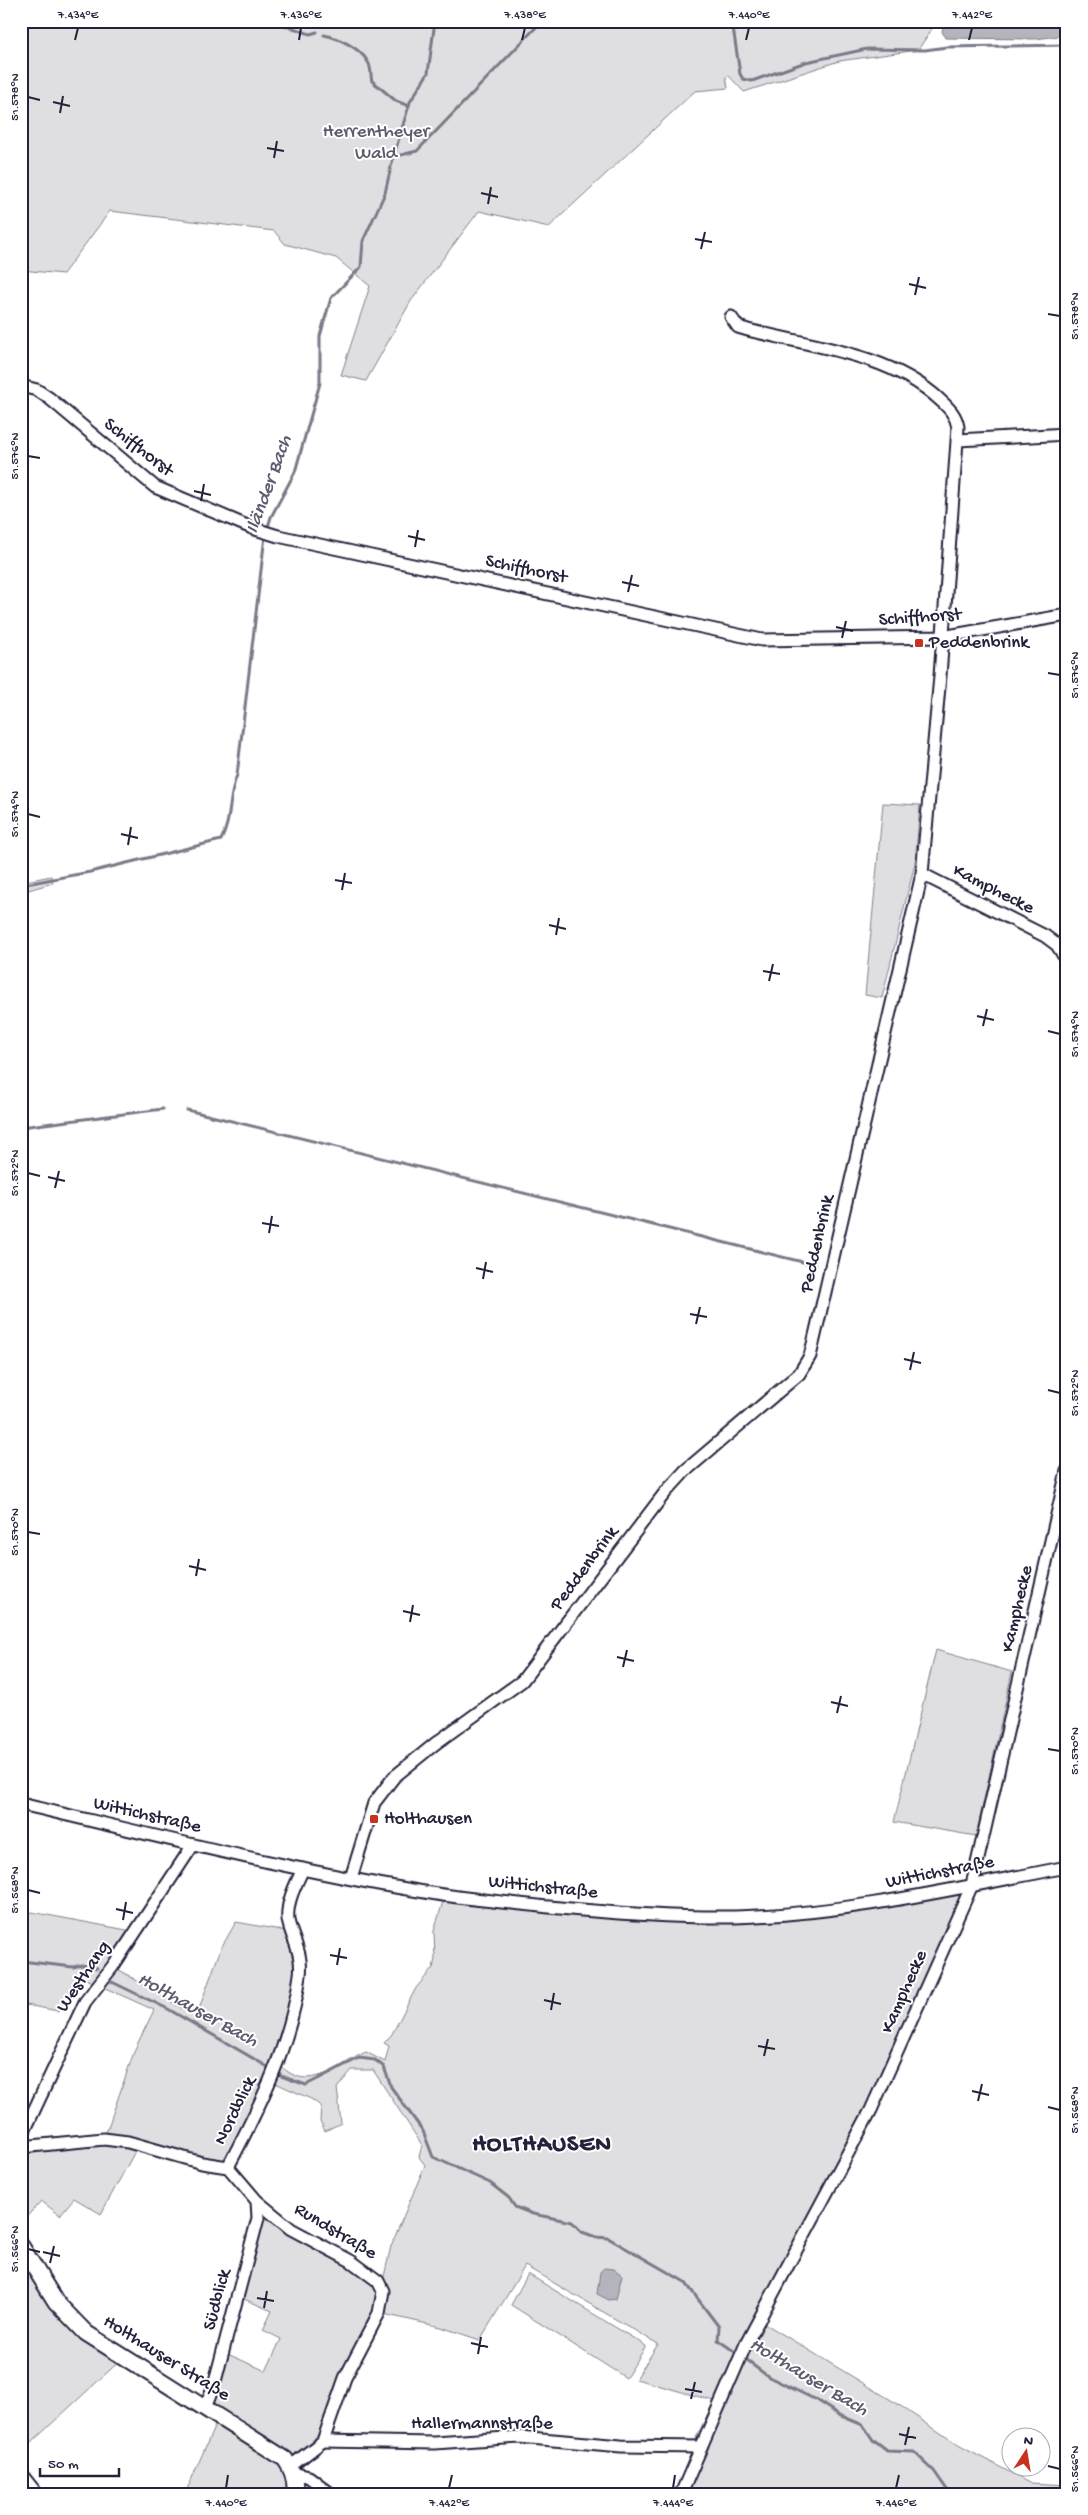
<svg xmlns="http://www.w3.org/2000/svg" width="1088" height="2515" font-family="'Gochi Hand',sans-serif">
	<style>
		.green { fill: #dfdfe2; stroke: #80808e }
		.water { fill: #b4b4bc; stroke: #7a7a88 }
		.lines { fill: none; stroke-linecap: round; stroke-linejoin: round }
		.stream { stroke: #7a7a88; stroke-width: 3 }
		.street-casing { stroke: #22223b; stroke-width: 15 }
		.secondary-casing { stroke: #22223b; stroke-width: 19 }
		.street { stroke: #fff; stroke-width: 11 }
		.secondary { stroke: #fff; stroke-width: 15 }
		.ticks { fill: none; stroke: #22223b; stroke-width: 2 }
		.poi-dot { fill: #c8321e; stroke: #fff; stroke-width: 2 }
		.labels { text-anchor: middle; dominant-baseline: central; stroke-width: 4; stroke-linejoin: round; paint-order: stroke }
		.park-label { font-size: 19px; fill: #5b5b6d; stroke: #fff }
		.street-label { font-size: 19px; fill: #22223b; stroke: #fff }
		.poi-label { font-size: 19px; fill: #22223b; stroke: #fff; text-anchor: start }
		.water-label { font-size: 20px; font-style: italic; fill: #5c5c6f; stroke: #fff }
		.district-label { font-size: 24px; font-weight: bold; letter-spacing: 1px; fill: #22223b; stroke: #fff }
		.neatline { fill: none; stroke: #22223b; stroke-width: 2 }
		.ticks-label { font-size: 12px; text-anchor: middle; fill: #22223b }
	</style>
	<rect width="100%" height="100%" fill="#fff"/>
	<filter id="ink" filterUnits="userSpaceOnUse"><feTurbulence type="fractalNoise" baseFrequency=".02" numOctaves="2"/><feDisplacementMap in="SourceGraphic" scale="10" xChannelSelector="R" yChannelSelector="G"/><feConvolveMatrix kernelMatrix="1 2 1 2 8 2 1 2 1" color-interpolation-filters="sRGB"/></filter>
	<g filter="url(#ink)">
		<!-- green -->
		<g class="green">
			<path d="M21,21H937L918,50L839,61L744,92L729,76L726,77L728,88L695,91L549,227L479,211L411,301L366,381L341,375L370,286L336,258L285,244L274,231L110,211L63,274L21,270Z"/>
			<path d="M883,803L920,805L915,863L882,998L865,995Z"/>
			<path d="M51,876L53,883L21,892V882Z"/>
			<path d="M936,1650L1012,1672L976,1836L894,1822Z"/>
			<path d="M972,1885L919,2005L759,2320L896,2403L960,2446L1030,2483L1067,2485V2494H681L701,2447L696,2438L714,2401L636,2379L658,2344L525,2266L480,2340L441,2327L379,2313L323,2441L291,2466L295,2494H185L219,2416L205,2408L223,2352L266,2371L281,2339L263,2330L272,2311L237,2296L259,2210L382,2285L391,2246L425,2165L419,2157L422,2145L373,2070H352L337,2088L341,2123L325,2131L320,2121L321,2106L311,2099L271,2081L228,2167L139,2144L101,2214L74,2198L60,2215L41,2201L21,2223V2147L104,2139L135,2049L154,2010L81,1977L58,2011L21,2004V1910L132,1931L113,1966L196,2017L221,1948L236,1922L292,1932L300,1964L278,2063C308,2096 335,2066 366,2052L385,2062L389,2046L384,2043L392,2034L416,1988L433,1968L435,1959L434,1931L445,1895L736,1917Z"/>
			<path d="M21,2246L63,2311L124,2357L21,2452Z"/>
			<path d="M528,2274L646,2346L626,2378L511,2305Z"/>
		</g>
		<!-- water -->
		<g class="water">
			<path d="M945,21H1067V35L1035,39L945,38L942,31Z"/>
			<path d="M604,2268L614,2269L622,2275L616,2299L609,2300L597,2294L600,2272Z"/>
		</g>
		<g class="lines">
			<!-- stream -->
			<g class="stream">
				<path d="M273,21L310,34L317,32"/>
				<path d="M732,21L740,74L743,79L752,81L806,62L867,49L925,50L947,47L1067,45"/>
				<path d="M324,35C339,38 360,48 368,62C372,68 370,75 372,81L396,101L409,106"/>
				<path d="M393,157L417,151L542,21"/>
				<path d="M267,530L271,517L295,472L320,383V336L331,298L361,267L363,241L385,193L393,158L410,102L428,73L435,21"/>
				<path d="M21,885L90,872L221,840C232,820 228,796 237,775L265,536"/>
				<path d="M187,1110L815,1265"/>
				<path d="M21,1127L163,1109"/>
				<path d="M21,1961L73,1967L82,1965L97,1968"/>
				<path d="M112,1982L168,2009L268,2067"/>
				<path d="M281,2076L306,2085L359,2058L375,2060L384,2067L391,2087L423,2131L433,2157L490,2183L509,2198L515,2207L533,2214L572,2222L582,2232L596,2237L608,2238L685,2282L719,2327L718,2340L738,2354"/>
				<path d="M743,2358L769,2377L816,2400L839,2415L863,2425L873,2440L887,2451L914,2452L934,2471L950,2494"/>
			</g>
			<!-- street casing -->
			<g class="street-casing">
				<g id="street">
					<path d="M21,386L37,390L49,398L155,487L252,528L278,536L762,640L942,637L1067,615"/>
					<path d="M958,440L1067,434"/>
					<path d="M922,874L1045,936L1057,945L1067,961"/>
					<path d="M21,1804C161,1837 301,1873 443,1895C478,1900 514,1903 549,1907C611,1913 673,1918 735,1917C847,1914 957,1888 1067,1867"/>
					<path d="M351,1878L374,1803L394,1777L436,1743L522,1681L664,1494L685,1471L799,1374L810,1356L813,1344L922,874L940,676L958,427C956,415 949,408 940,400C891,354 812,346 748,330L738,327L731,317"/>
					<path d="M21,2138L85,2002L113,1966L193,1845"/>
					<path d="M21,2147L104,2139L128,2142L202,2163L228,2167L257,2201L291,2229L351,2261L378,2281L383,2291L379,2313L345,2378L323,2441L291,2466"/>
					<path d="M228,2167C260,2106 291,2044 300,1975C303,1952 292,1940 288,1920C286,1902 296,1884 303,1869"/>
					<path d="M205,2408L214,2385L258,2218L257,2201"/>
					<path d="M323,2441L435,2443L519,2437L621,2446L701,2447"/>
					<path d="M293,2473L309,2477L331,2494"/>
					<path d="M21,2474L37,2494"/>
					<path d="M681,2494L746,2344L871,2110L972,1885L1067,1471"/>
				</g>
			</g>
			<!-- secondary casing -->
			<g class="secondary-casing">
				<path id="secondary" d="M21,2246L56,2302L86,2333L285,2459C293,2470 296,2480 295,2494"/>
			</g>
			<!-- street -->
			<use href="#street" class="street"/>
			<!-- secondary -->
			<use href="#secondary" class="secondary"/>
		</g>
	</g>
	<!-- ticks -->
	<path class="ticks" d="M75,40L78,28M299,40L301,28M522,40L525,28M746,40L749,28M969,40L972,28M28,97L40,100M53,102L70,106M60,113L63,96M267,148L284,151M274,158L277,141M481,193L498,197M488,204L491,187M695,239L712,242M701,249L705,232M909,284L926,288M915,295L919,277M1048,314L1060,316M28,456L40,458M194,491L211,495M201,501L204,484M408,536L425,540M415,547L418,530M622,582L639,586M628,592L632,575M836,627L853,631M842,638L846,621M1048,673L1060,675M28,814L40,817M121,834L138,838M128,845L131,827M335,880L352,883M342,890L345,873M549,925L566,929M556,935L559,918M763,971L780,974M769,981L773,964M977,1016L994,1020M983,1026L987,1009M1048,1031L1060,1034M28,1173L40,1176M48,1177L65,1181M55,1188L59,1171M262,1223L279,1226M269,1233L272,1216M476,1268L493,1272M483,1279L486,1262M690,1314L707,1317M696,1324L700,1307M904,1359L921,1363M910,1370L914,1352M1048,1390L1060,1393M28,1532L40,1534M189,1566L206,1570M196,1576L199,1559M403,1611L420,1615M410,1622L413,1605M617,1657L634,1661M623,1667L627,1650M831,1702L848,1706M837,1713L841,1696M1048,1749L1060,1751M28,1890L40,1893M116,1909L133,1913M123,1920L126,1902M330,1955L347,1958M337,1965L340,1948M544,2000L561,2004M551,2010L554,1993M758,2046L775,2049M764,2056L768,2039M972,2091L989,2095M978,2101L982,2084M1048,2107L1060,2110M28,2249L40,2252M43,2252L60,2256M50,2263L54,2246M257,2298L274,2301M264,2308L267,2291M471,2343L488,2347M478,2354L481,2337M685,2389L702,2392M691,2399L695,2382M899,2434L916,2438M905,2445L909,2427M1048,2466L1060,2469M226,2488L228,2475M449,2488L452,2475M673,2488L675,2475M896,2488L899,2475"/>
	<!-- markers -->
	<g class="poi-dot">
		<rect x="914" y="638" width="10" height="10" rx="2.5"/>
		<rect x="369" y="1814" width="10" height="10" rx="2.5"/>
	</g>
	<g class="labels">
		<!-- park labels -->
		<g class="park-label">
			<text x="376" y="132">Herrentheyer<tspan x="376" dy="22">Wald</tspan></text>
		</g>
		<!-- street labels -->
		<g class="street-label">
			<text transform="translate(138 448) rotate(38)">Schiffhorst</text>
			<text transform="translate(526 570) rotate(12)">Schiffhorst</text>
			<text transform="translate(920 618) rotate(-4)">Schiffhorst</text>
			<text transform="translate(993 890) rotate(27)">Kamphecke</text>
			<text transform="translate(818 1244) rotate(-77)">Peddenbrink</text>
			<text transform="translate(585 1569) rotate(-53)">Peddenbrink</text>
			<text transform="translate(1018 1609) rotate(-77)">Kamphecke</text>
			<text transform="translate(147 1816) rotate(13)">Wittichstraße</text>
			<text transform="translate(940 1873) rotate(-11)">Wittichstraße</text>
			<text transform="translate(543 1888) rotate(6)">Wittichstraße</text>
			<text transform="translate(84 1977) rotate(-56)">Westhang</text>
			<text transform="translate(905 1992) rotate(-66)">Kamphecke</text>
			<text transform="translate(236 2111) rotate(-64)">Nordblick</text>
			<text transform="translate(335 2232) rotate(31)">Rundstraße</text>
			<text transform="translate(218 2300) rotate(-75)">Südblick</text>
			<text transform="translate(166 2359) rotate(32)">Holthauser Straße</text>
			<text x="482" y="2424">Hallermannstraße</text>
		</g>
		<!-- poi labels -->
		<g class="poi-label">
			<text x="929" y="643">Peddenbrink</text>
			<text x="384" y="1819">Holthausen</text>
		</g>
		<!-- water labels -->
		<g class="water-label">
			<text transform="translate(270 485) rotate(-70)">Iländer Bach</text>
			<text transform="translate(197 2011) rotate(29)">Holthauser Bach</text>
			<text transform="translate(808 2378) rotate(31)">Holthauser Bach</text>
		</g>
		<!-- district labels -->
		<g class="district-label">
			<text x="542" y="2145">HOLTHAUSEN</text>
		</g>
	</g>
	<!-- margin -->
	<rect width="1088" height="2515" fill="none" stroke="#fff" stroke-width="55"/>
	<!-- north arrow -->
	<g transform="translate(1026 2452) rotate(12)"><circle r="24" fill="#ffffff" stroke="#a7a7b1"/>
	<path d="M0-4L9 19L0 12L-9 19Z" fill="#c8321e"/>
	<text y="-8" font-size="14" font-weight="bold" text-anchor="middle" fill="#22223b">N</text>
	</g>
	<!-- scale -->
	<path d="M40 2468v8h79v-8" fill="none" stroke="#22223b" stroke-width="2.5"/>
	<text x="48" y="2468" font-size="15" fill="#22223b" stroke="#ffffff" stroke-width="4" paint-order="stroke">50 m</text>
	<rect x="28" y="28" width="1032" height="2460" class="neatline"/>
	<g class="ticks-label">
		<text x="78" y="18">7.434°E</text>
		<text x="301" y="18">7.436°E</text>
		<text x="525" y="18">7.438°E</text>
		<text x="749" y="18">7.440°E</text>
		<text x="972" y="18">7.442°E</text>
		<text transform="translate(14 97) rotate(-90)" y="4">51.578°N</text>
		<text transform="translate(1074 316) rotate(-90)" y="4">51.578°N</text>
		<text transform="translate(14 456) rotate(-90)" y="4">51.576°N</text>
		<text transform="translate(1074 675) rotate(-90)" y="4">51.576°N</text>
		<text transform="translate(14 814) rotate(-90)" y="4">51.574°N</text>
		<text transform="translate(1074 1034) rotate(-90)" y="4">51.574°N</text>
		<text transform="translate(14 1173) rotate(-90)" y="4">51.572°N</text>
		<text transform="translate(1074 1393) rotate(-90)" y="4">51.572°N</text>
		<text transform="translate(14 1532) rotate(-90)" y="4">51.570°N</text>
		<text transform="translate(1074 1751) rotate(-90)" y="4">51.570°N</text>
		<text transform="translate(14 1890) rotate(-90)" y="4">51.568°N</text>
		<text transform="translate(1074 2110) rotate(-90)" y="4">51.568°N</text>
		<text transform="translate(14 2249) rotate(-90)" y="4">51.566°N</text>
		<text transform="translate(1074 2469) rotate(-90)" y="4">51.566°N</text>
		<text x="226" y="2506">7.440°E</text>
		<text x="449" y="2506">7.442°E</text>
		<text x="673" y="2506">7.444°E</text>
		<text x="896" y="2506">7.446°E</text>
	</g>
</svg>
